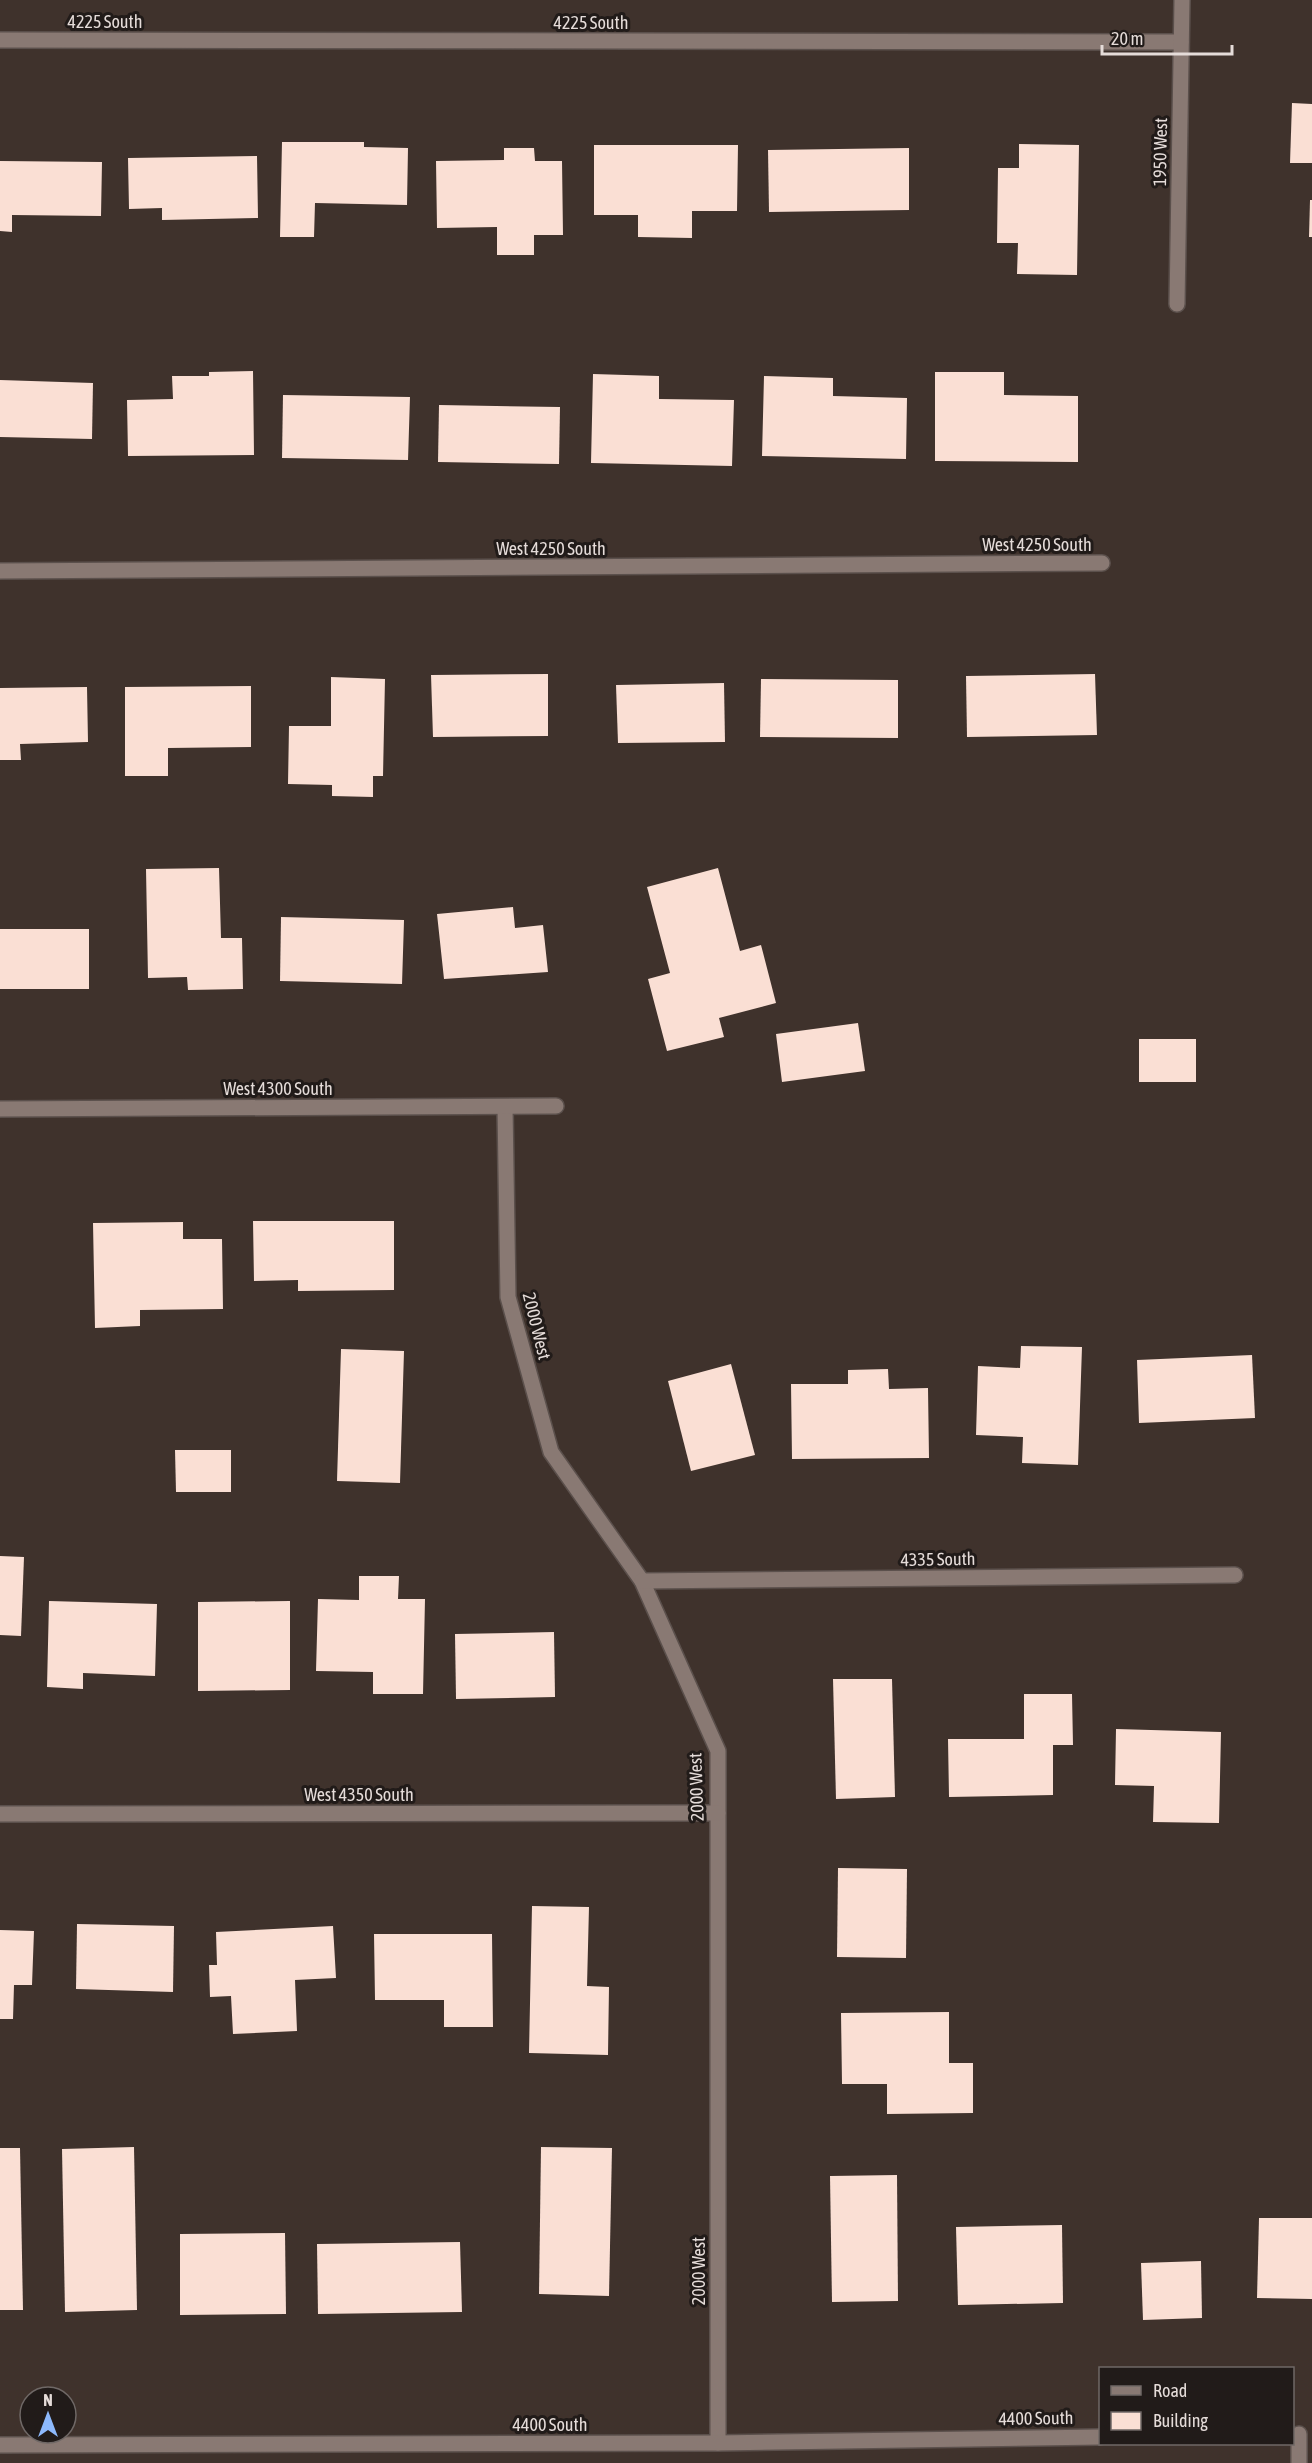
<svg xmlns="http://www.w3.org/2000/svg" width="1312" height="2463" font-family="'Asap Condensed',sans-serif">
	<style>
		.building { fill: #fadfd4 }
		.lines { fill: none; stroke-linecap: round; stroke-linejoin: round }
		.minor-casing { stroke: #5b504c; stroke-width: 18 }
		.minor { stroke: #897973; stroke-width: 15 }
		.labels { text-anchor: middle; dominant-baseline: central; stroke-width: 6; stroke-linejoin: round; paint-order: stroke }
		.street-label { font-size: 18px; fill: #e5dcd9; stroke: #211b19 }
	</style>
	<rect width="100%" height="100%" fill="#3f322c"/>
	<!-- building -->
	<g class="building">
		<path d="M1292,103L1312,104V163H1290Z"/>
		<path d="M282,142H364V147L408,148L407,205L315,203L314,237H280Z"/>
		<path d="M1019,144L1079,145L1077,275L1017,274L1018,243H997L998,168H1019Z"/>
		<path d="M594,145H738L737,211H692V238L638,237V215H594Z"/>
		<path d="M504,148H534L535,161H562L563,235H534V255H497V227L437,228L436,161L504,160Z"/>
		<path d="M909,148V210L769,212L768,150Z"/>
		<path d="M257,156L258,218L162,220V208L129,209L128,158Z"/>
		<path d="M0,161L102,162L101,216L12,215V232L0,231Z"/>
		<path d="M1310,200H1312V237H1309Z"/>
		<path d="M253,371L254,455L128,456L127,400L173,399L172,376H209V372Z"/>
		<path d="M935,372H1004V395L1078,396V462L935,461Z"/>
		<path d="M593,374L659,376V399L734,400L732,466L591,463Z"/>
		<path d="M764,376L833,378V396L907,398L906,459L762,456Z"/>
		<path d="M0,380L93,383L92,439L0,437Z"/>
		<path d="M283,395L410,397L408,460L282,458Z"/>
		<path d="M439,405L560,407L559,464L438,462Z"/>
		<path d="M548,674V736L433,737L431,675Z"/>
		<path d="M1095,674L1097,735L967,737L966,676Z"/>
		<path d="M331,677L385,679L383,776H373V797L332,796V785L288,784L289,726H331Z"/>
		<path d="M761,679L898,680V738L760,737Z"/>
		<path d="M724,683L725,742L618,743L616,685Z"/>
		<path d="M251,686V747L168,748V776H125V687Z"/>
		<path d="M87,687L88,742L20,744L21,760H0V688Z"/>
		<path d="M219,868L221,938H242L243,989L188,990L187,977L148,978L146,869Z"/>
		<path d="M718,868L740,951L761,945L776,1003L719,1018L724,1037L667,1051L648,979L670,973L647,887Z"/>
		<path d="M513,907L515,928L543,925L548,972L444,979L437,914Z"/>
		<path d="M281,917L404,920L402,984L280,981Z"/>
		<rect x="0" y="929" width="89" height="60"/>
		<path d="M858,1023L865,1071L782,1082L776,1034Z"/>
		<rect x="1139" y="1039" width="57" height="43"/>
		<path d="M253,1221H394V1290L298,1291V1280L254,1281Z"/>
		<path d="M183,1222V1239H222L223,1309L140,1310V1326L95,1328L93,1223Z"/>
		<path d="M1021,1346L1082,1347L1078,1465L1022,1463L1023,1437L976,1435L978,1366L1020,1368Z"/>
		<path d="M341,1349L404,1351L400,1483L337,1481Z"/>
		<path d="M1252,1355L1255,1418L1139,1423L1137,1360Z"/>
		<path d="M731,1364L755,1455L691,1471L668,1381Z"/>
		<path d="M888,1369L889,1389L928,1388L929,1458L792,1459L791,1384H848V1370Z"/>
		<path d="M175,1450H231V1492H176Z"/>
		<path d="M0,1556L24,1557L21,1636L0,1635Z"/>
		<path d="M359,1576H399L398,1599H425L423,1694H373V1672L316,1671L318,1599L359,1600Z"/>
		<path d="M49,1601L157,1604L155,1676L83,1673V1689L47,1687Z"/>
		<path d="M290,1601V1690L198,1691V1602Z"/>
		<path d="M554,1632L555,1697L456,1699L455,1634Z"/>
		<path d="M833,1679H892L895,1797L836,1799Z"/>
		<path d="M1024,1694H1072L1073,1745H1053V1795L949,1797L948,1739H1024Z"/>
		<path d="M1116,1729L1221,1732L1219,1823L1153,1822L1154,1786L1115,1785Z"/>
		<path d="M838,1868L907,1869L906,1958L837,1957Z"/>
		<path d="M532,1906L589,1907L587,1986L609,1987L608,2055L529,2053Z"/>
		<path d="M77,1924L174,1926L173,1992L76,1989Z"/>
		<path d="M333,1926L336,1978L295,1980L297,2031L233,2034L231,1996L210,1997L209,1965H217L216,1932Z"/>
		<path d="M0,1930L34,1931L32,1985H14L13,2019H0Z"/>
		<path d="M374,1934H492L493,2027H444V2000H375Z"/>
		<path d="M949,2012V2063H973V2113L887,2114V2084H842L841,2013Z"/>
		<path d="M134,2147L137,2310L65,2312L62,2149Z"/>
		<path d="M541,2147L612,2148L609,2296L539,2294Z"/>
		<path d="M0,2148H20L23,2310H0Z"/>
		<path d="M897,2175L898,2301L832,2302L830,2176Z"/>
		<path d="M1259,2218H1312V2299L1257,2298Z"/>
		<path d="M1062,2225L1063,2303L958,2305L956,2227Z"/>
		<path d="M285,2233L286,2314L180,2315V2234Z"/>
		<path d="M460,2242L462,2312L318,2314L317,2244Z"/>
		<path d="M1201,2261L1202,2318L1143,2320L1141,2263Z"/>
	</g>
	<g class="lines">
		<!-- minor casing -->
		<g class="minor-casing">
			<g id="minor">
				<path d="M0,40L1181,42"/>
				<path d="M1177,304L1182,0"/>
				<path d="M0,571L1102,563"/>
				<path d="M505,1107L508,1297L551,1452L642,1581L718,1751V2443"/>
				<path d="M0,1109L556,1106"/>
				<path d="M642,1581L1235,1575"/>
				<path d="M0,1814L718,1813"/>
				<path d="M0,2445L718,2443L1100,2437"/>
				<path d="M1299,2463V2434"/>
			</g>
		</g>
		<!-- minor -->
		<use href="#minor" class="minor"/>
	</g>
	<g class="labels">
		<!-- street labels -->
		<g class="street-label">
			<text x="105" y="21">4225 South</text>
			<text x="591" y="22">4225 South</text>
			<text transform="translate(1160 152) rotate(-89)">1950 West</text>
			<text x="1037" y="544">West 4250 South</text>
			<text x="551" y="548">West 4250 South</text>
			<text x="278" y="1088">West 4300 South</text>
			<text transform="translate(537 1326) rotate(76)">2000 West</text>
			<text transform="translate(938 1559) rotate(-1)">4335 South</text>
			<text transform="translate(696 1787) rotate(-92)">2000 West</text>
			<text x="359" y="1794">West 4350 South</text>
			<text transform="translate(698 2271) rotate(-90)">2000 West</text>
			<text transform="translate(1036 2418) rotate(-1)">4400 South</text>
			<text x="550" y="2424">4400 South</text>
		</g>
	</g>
	<!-- legend -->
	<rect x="1099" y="2367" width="195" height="78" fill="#211b19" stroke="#6f6866" stroke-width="1.5"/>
	<rect x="1111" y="2386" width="30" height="9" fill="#897973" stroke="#6f6866" stroke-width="1.5"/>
	<text x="1153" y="2397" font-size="18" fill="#e5dcd9">Road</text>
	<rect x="1111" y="2412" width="30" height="18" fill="#fadfd4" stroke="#6f6866" stroke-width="1.5"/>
	<text x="1153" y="2427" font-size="18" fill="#e5dcd9">Building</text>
	<!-- north arrow -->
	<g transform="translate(48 2415)"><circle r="28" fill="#211b19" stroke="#6f6866" stroke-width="1.5"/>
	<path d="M0-4.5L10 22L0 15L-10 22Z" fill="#8db9fc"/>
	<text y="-9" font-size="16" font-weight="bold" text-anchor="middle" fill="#e5dcd9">N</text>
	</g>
	<!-- scale -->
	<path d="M1102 45v9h130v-9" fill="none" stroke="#e5dcd9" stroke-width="3"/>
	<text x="1111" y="45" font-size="18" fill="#e5dcd9" stroke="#211b19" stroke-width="4.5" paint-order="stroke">20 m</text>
</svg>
